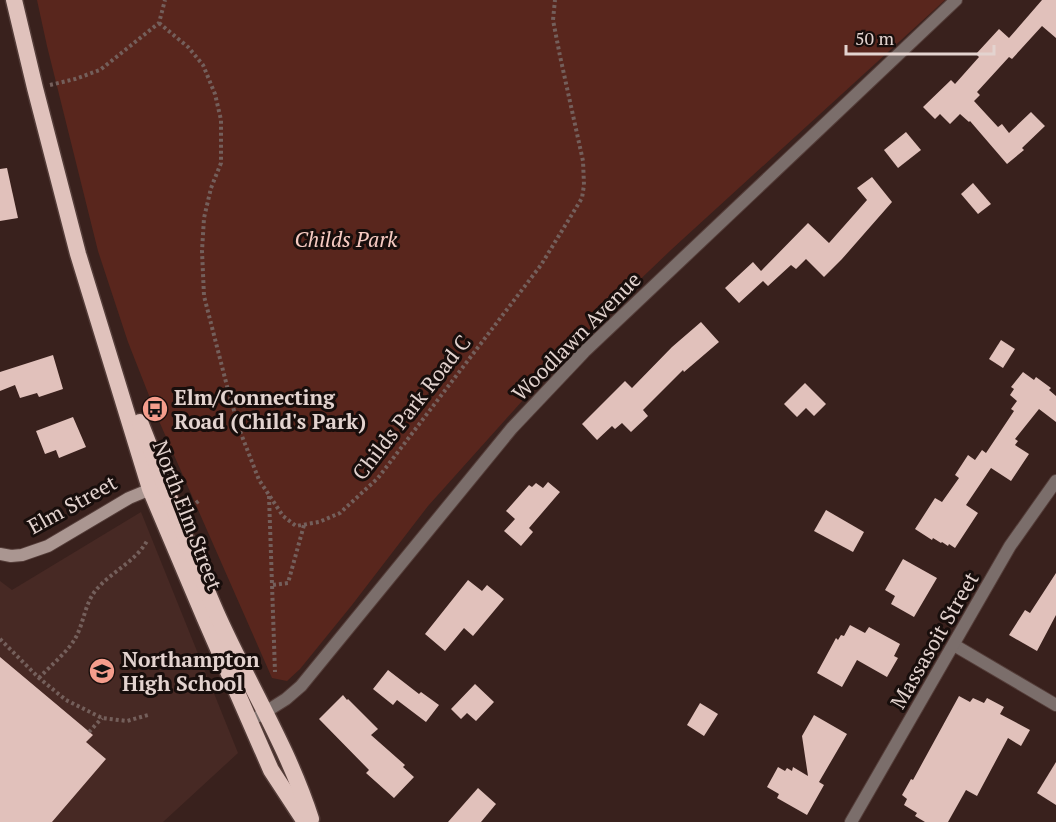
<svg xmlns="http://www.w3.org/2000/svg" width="1056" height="822" font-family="'PT Serif',serif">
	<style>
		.built { fill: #472924 }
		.green { fill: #59261d }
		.building { fill: #e1c1bb }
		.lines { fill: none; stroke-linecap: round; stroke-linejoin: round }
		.minor-casing { stroke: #543d39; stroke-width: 14 }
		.tertiary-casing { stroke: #543d39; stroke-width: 14 }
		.secondary-casing { stroke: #543d39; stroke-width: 14 }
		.trunk-casing { stroke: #543d39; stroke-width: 19 }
		.path { stroke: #745f5b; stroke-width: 4; stroke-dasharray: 3 3; stroke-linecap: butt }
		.minor { stroke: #7b6e6b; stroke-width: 12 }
		.tertiary { stroke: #7b6e6b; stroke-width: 12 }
		.secondary { stroke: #aa9691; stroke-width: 12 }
		.trunk { stroke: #e0c2bc; stroke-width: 16 }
		.labels { text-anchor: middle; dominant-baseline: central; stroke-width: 6; stroke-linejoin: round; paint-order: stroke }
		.park-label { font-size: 21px; font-style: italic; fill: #f7cbc2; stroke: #180e0c }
		.street-label { font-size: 21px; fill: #e3d3cf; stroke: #180e0c }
		.poi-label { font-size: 21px; font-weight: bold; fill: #e3d3cf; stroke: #180e0c; text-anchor: start }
	</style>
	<rect width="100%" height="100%" fill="#39211d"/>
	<!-- built -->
	<path class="built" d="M141,512L238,753L163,822H0V581L12,590Z"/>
	<!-- green -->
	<path class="green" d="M37,0H945L672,249L603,315L532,390L428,506L352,605L300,669L287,681L272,678L159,421L128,342L98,251L47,46Z"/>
	<!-- building -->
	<g class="building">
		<path d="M1042,0H1056V38L1042,26L1012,59L1009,57L977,92L980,95L974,101L998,127L1002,124L1009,133L1031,112L1045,126L1022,148L1024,150L1007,164L970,121L969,122L960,114L950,124L940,114L935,119L923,107L951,80L955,84L979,57L976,54L999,29L1009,38Z"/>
		<path d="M906,132L921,150L898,168L884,150Z"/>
		<path d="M7,168L18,218L0,221V169Z"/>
		<path d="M872,177L892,202L842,259L824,277L806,259L796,269L791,265L768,286L763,281L739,303L725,288L753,262L761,271L808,223L829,243L867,200L857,188Z"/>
		<path d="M973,183L991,204L978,214L961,194Z"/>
		<path d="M701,322L719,342L684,372L683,370L643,410L648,416L631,432L622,423L615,429L612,426L597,440L582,424L625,381L632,388L672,347Z"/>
		<path d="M1001,340L1015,349L1003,368L989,359Z"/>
		<path d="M53,355L63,389L39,397L37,393L20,398L15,385L0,391V372Z"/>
		<path d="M1023,372L1034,380L1036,377L1051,388L1049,390L1056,396V422L1039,409L1015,439L1018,441L1015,445L1029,454L1011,481L991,468L966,505L978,513L955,548L949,544L948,546L942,542L941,543L933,538L932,540L915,529L935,498L942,502L959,478L955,475L968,455L975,460L982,450L986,453L1014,411L1011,409L1017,401L1010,395L1014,389L1011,387Z"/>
		<path d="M805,383L826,404L814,416L806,408L797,417L784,404Z"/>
		<path d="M73,417L86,447L59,458L56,450L45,454L36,431Z"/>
		<path d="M548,482L560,492L529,528L533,532L521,546L504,531L515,519L506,511L529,485L532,487L536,483L543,488Z"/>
		<path d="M826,510L864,532L853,552L814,531Z"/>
		<path d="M903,559L937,578L914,617L891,604L895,596L885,590Z"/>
		<path d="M1056,573V615L1037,651L1009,635L1025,610L1030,613Z"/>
		<path d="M468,580L482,591L487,585L504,599L473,636L464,628L445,651L425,634Z"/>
		<path d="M850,625L865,633L869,627L900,644L894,656L898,658L887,677L857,660L842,687L817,673L836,638L838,640L841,635L844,636Z"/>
		<path d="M0,657L93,735L86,742L106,759L52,822H0Z"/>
		<path d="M388,670L419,694L421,692L439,705L426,722L397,700L393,705L373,689Z"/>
		<path d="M475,684L494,702L476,721L467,713L461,719L451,709Z"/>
		<path d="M343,695L347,700L348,699L378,729L371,735L405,765L403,767L414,777L394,798L366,773L369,770L319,719Z"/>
		<path d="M959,696L970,702L973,698L984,703L987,698L1004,707L1000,714L1030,730L1021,746L1008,738L977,796L966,790L948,822H925L915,816L917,813L904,805L907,799L902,795L911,779L913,780Z"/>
		<path d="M700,703L718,714L704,736L687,725Z"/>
		<path d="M814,715L847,734L819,782L824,785L807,815L777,798L779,794L767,787L778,767L785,771L787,768L792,771L793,767L808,776L802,736Z"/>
		<path d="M1056,762V805L1037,793Z"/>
		<path d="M478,788L496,804L481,822H448Z"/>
	</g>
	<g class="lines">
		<!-- minor casing -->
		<g class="minor-casing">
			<g id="minor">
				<path d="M954,645L1056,705"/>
				<path d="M851,822L1010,546L1056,481"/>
			</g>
		</g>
		<!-- tertiary casing -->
		<g class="tertiary-casing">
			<path id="tertiary" d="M259,716L286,699L301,686L512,428L584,352L956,0"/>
		</g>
		<!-- secondary casing -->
		<g class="secondary-casing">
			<path id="secondary" d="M0,554L11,556L22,555L48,546L129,498L158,486"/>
		</g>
		<!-- trunk casing -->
		<g class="trunk-casing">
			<g id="trunk">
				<path d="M14,0L35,88L78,254L150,489L205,619L271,770L305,822"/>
				<path d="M140,422C165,485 189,550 216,612C247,682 288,747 311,819"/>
			</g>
		</g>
		<!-- path -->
		<g class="path">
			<path d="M159,23L188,47L203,65L215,94L221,120V163L211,188L204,218L202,251L204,296L228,390L240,431L259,480L283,516L296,526L319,522L340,513L378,478L541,265L582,198L584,185L583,161L560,56L553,20L555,0"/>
			<path d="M50,85L75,79L100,70L159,23L165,0"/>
			<path d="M269,496L275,672"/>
			<path d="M196,503L200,500"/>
			<path d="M273,585L288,583L304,525"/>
			<path d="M0,639L39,678L66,700L102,718L127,721L148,715"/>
			<path d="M39,678C51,665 68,652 76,637C84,622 85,603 96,590C112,571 137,561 148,539"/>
			<path d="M89,732L102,718"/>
		</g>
		<!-- minor -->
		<use href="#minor" class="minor"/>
		<!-- tertiary -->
		<use href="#tertiary" class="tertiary"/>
		<!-- secondary -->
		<use href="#secondary" class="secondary"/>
		<!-- trunk -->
		<use href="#trunk" class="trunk"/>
	</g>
	<!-- icons -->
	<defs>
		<g id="bus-disc" transform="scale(1.35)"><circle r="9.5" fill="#f49d8c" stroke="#180e0c"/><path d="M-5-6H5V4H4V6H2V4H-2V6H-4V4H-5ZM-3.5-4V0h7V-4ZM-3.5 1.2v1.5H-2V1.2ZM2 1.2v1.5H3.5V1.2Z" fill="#111"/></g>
		<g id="school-disc" transform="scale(1.35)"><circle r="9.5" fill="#f49d8c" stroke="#180e0c"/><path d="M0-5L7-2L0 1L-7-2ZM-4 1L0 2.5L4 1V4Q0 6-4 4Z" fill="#111"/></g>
	</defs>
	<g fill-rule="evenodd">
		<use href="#bus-disc" x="155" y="409"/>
		<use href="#school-disc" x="102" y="671"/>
	</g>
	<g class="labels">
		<!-- park labels -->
		<g class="park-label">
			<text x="346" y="239">Childs Park</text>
		</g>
		<!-- street labels -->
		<g class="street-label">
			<text transform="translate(576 336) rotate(-45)">Woodlawn Avenue</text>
			<text transform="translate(411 407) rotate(-52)">Childs Park Road C</text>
			<text transform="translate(72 504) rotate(-29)">Elm Street</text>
			<text transform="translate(188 515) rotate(69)">North Elm Street</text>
			<text transform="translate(934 640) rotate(-60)">Massasoit Street</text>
		</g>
		<!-- poi labels -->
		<g class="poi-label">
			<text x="174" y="397">Elm/Connecting<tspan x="174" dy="24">Road (Child's Park)</tspan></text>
			<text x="122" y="659">Northampton<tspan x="122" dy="24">High School</tspan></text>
		</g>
	</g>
	<!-- scale -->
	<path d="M846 45v9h148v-9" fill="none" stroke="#e3d3cf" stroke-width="3"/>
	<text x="855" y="45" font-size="18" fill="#e3d3cf" stroke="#180e0c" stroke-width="4.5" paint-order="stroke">50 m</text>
</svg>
